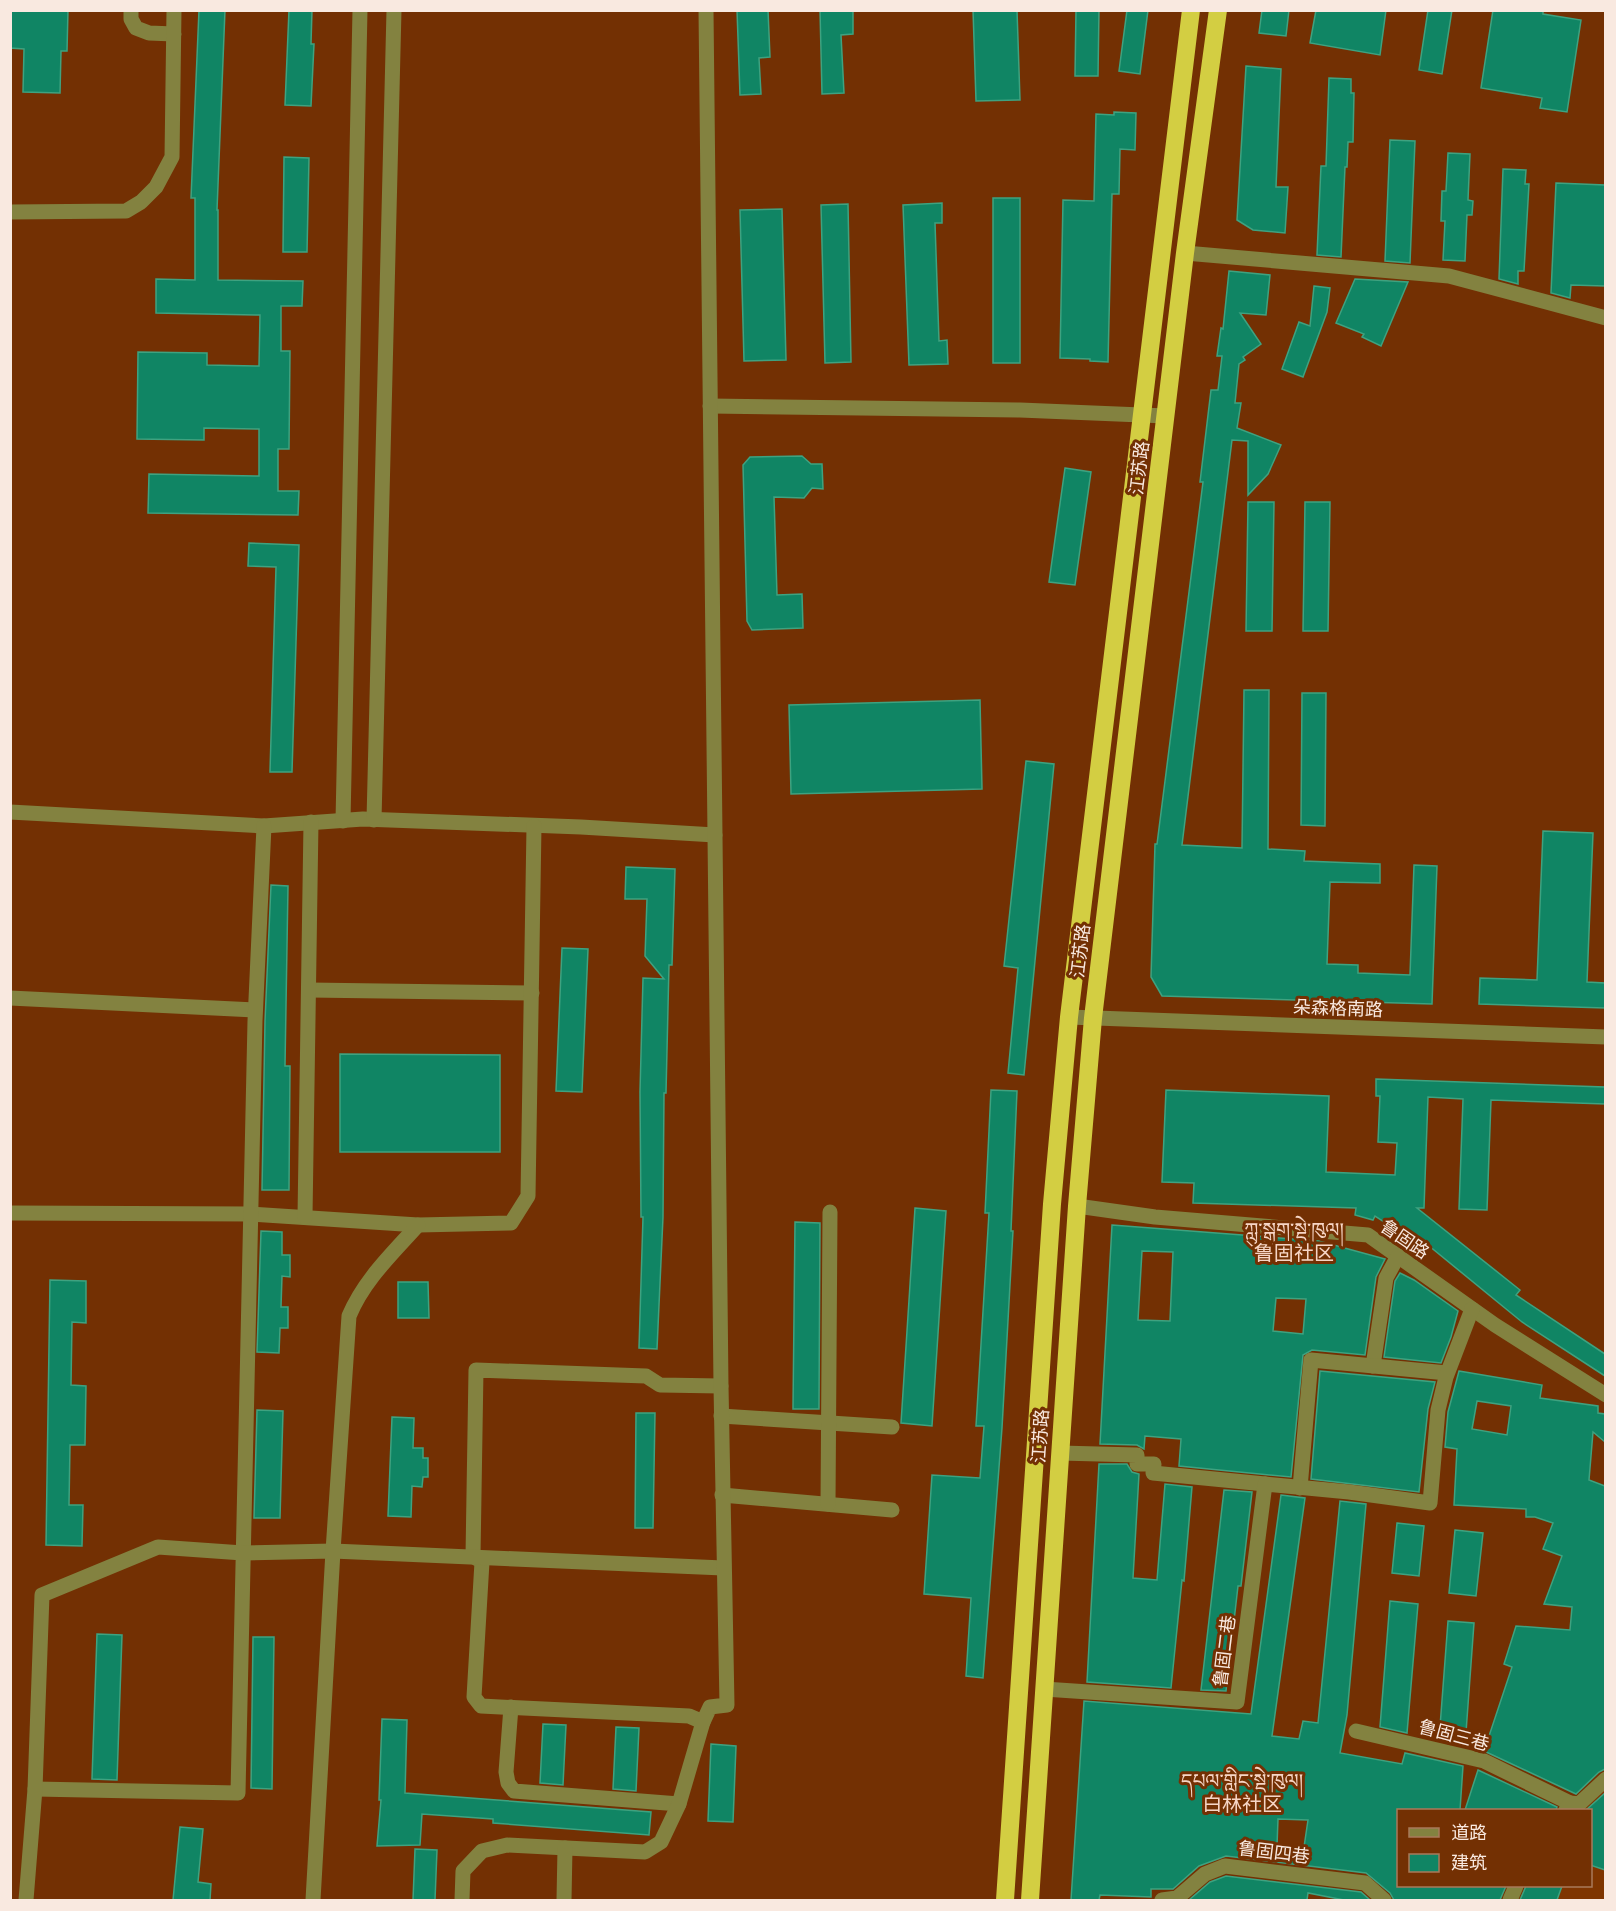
<svg xmlns="http://www.w3.org/2000/svg" width="1616" height="1911" font-family="'PT Sans Narrow','Noto Sans SC','Noto Serif Tibetan',sans-serif">
	<style>
		.built { fill: #7f3500 }
		.building { fill: #108564; stroke: #3ea280; stroke-width: 1.5; fill-rule: evenodd }
		.lines { fill: none; stroke-linecap: round; stroke-linejoin: round }
		.minor { stroke: #838240; stroke-width: 15 }
		.highway { stroke: #d3ce42; stroke-width: 18 }
		.labels { text-anchor: middle; dominant-baseline: central; stroke-width: 6; stroke-linejoin: round; paint-order: stroke }
		.street-label { font-size: 18px; fill: #f9e9e0; stroke: #733003 }
		.neighbourhood-label { font-size: 20px; fill: #f6d5c5; stroke: #733003 }
	</style>
	<rect width="100%" height="100%" fill="#733003"/>
	<!-- built -->
	<path class="built" d="M1605,1778V1900H1518L1526,1886H1590V1810H1566Z"/>
	<!-- building -->
	<g class="building">
		<path d="M68,10L67,51H61L60,93L23,92L24,49L10,48V11Z"/>
		<path d="M199,10H225L217,210H218V280L303,281L302,306H281V351H290L289,449H278V491H299L298,515L148,513L149,474L259,476V429L204,428V440L137,439L138,352L207,353V365L259,366L260,315L156,313V279L195,280V198H191Z"/>
		<path d="M289,10H312L311,44H314L311,106L285,105Z"/>
		<path d="M737,10H768L770,57L759,58L761,94L740,95Z"/>
		<path d="M820,10H853V34L841,35L844,93L822,94Z"/>
		<path d="M973,10H1017L1020,100L976,101Z"/>
		<path d="M1076,10H1099L1098,76H1075Z"/>
		<path d="M1127,10H1148L1140,74L1119,71Z"/>
		<path d="M1262,10H1289L1286,36L1259,33Z"/>
		<path d="M1316,10H1386L1380,55L1310,43Z"/>
		<path d="M1428,10H1452L1442,74L1419,70Z"/>
		<path d="M1493,10H1543V14L1581,20L1567,112L1540,108L1542,98L1481,88Z"/>
		<path d="M1246,66L1281,69L1276,187H1288L1285,233L1253,230L1237,220Z"/>
		<path d="M1329,78L1351,79V93H1354L1353,142H1348L1347,167H1345L1341,257L1317,255L1321,166H1326Z"/>
		<path d="M1114,112L1136,113L1135,150L1120,149L1119,194H1112L1108,362L1090,361V359L1060,358L1063,200L1094,201L1096,114L1114,115Z"/>
		<path d="M1390,140L1415,141L1410,263L1385,261Z"/>
		<path d="M1448,153L1470,154L1468,200L1473,201L1472,215H1467L1465,261L1443,260L1445,221H1441L1442,191H1446Z"/>
		<path d="M284,157L309,158L307,252H283Z"/>
		<path d="M1503,169L1526,170L1525,184H1529L1524,271H1518V284L1499,279Z"/>
		<path d="M1556,183L1605,185V286L1571,285L1570,298L1551,293Z"/>
		<rect x="993" y="198" width="27" height="165"/>
		<path d="M942,203V223H935L939,341L947,340L948,364L909,365L903,205Z"/>
		<path d="M848,204L851,362L825,363L821,205Z"/>
		<path d="M782,209L786,360L744,361L740,210Z"/>
		<path d="M1229,271L1270,275L1266,315L1240,313L1261,344L1243,357L1245,360L1239,364L1235,403H1241L1237,428L1281,445L1268,474L1248,495V441L1232,440L1182,845L1242,848L1244,690H1269L1268,849L1305,851L1304,861L1380,864V883L1330,882L1327,964L1358,965V973L1410,975L1414,865L1437,866L1432,1004L1162,996L1151,977L1155,844H1157L1203,482H1200L1211,390H1218L1222,356H1217L1221,328L1223,329Z"/>
		<path d="M1355,279L1408,282L1381,346L1362,337L1364,334L1336,323Z"/>
		<path d="M1314,286L1330,288L1327,312L1303,377L1282,369L1299,322L1310,326Z"/>
		<path d="M802,456L811,464H822L823,489L812,488L804,498L774,497L777,595L802,594L803,628L752,630L747,621L743,465L750,457Z"/>
		<path d="M1065,468L1091,472L1075,585L1049,582Z"/>
		<path d="M1248,502H1274L1272,631H1246Z"/>
		<path d="M1305,502H1330L1328,631H1303Z"/>
		<path d="M249,543L299,545L292,772H270L276,567L248,566Z"/>
		<path d="M1302,693H1326L1325,826L1301,825Z"/>
		<path d="M980,700L982,789L791,794L789,705Z"/>
		<path d="M1026,761L1054,764L1024,1075L1008,1073L1018,968L1004,966Z"/>
		<path d="M1543,831L1593,833L1587,982L1605,983V1008L1479,1004L1480,978L1537,980Z"/>
		<path d="M626,867L675,869L672,965H669L666,1093H664L663,1217L657,1349L639,1348L643,1217H641L640,1092L643,978L664,979L645,956L647,899H625Z"/>
		<path d="M271,885L288,886L285,1066H290L289,1190H262L265,1021Z"/>
		<path d="M562,948L588,949L582,1092L556,1091Z"/>
		<path d="M340,1054L500,1055V1152H340Z"/>
		<path d="M1376,1079L1605,1087V1104L1491,1100L1487,1210L1459,1209L1463,1099L1428,1097L1424,1208H1417L1520,1290L1516,1295L1605,1354V1376L1522,1322L1423,1241L1420,1245L1375,1216L1373,1220L1355,1215L1356,1208L1193,1203L1194,1183L1162,1182L1166,1090L1329,1096L1326,1172L1395,1175L1397,1143L1378,1142L1380,1096H1376Z"/>
		<path d="M991,1090L1017,1091L1011,1231H1013L1002,1428L983,1678L966,1676L971,1598L924,1594L932,1475L980,1478L984,1426H976L989,1213H985Z"/>
		<path d="M915,1208L946,1211L932,1426L901,1423Z"/>
		<path d="M795,1222L820,1223L819,1409H793Z"/>
		<path d="M1112,1225L1319,1241L1385,1259L1376,1277L1365,1355L1312,1350L1303,1355L1291,1477L1179,1466L1181,1439L1145,1436L1144,1449L1137,1445L1100,1444ZM1142,1251L1173,1252L1170,1321L1138,1320ZM1276,1298L1306,1299L1303,1334L1273,1331Z"/>
		<path d="M261,1231L282,1232V1255H290V1277L282,1276L281,1307H288V1328H280L279,1353L257,1352Z"/>
		<path d="M1400,1273L1414,1280L1458,1311L1451,1337L1441,1363L1384,1357L1395,1281Z"/>
		<path d="M50,1280L86,1281V1323L72,1322L71,1385L86,1386L85,1445H70L69,1505H83L82,1546L46,1545Z"/>
		<path d="M398,1282H428L429,1318H398Z"/>
		<path d="M1320,1371L1435,1382L1428,1409L1419,1492L1311,1479Z"/>
		<path d="M1459,1371L1542,1385L1540,1398L1598,1406V1413L1605,1414V1442L1593,1432L1589,1480L1605,1486V1769L1599,1772L1576,1794L1484,1751L1512,1667L1504,1664L1516,1626L1570,1630L1572,1607L1544,1604L1562,1556L1543,1549L1553,1523L1535,1517H1526V1509L1454,1505L1457,1449L1445,1447L1448,1412ZM1477,1401L1511,1406L1507,1435L1472,1429Z"/>
		<path d="M257,1410L283,1411L280,1518H254Z"/>
		<path d="M636,1413H655L653,1528H635Z"/>
		<path d="M392,1417L414,1418L413,1448H423V1458H428V1477H423L422,1487L412,1486L411,1517L388,1516Z"/>
		<path d="M1099,1464H1127L1132,1472L1139,1474L1133,1578L1157,1580L1165,1484L1192,1487L1184,1581L1182,1580L1171,1688L1087,1682Z"/>
		<path d="M1224,1490L1252,1492L1241,1586H1238L1226,1691L1201,1690Z"/>
		<path d="M1281,1495L1305,1498L1272,1736L1299,1739L1303,1721L1318,1723L1340,1501L1366,1504L1347,1715L1340,1753L1402,1764L1405,1753L1463,1766L1460,1810H1398V1886H1506L1500,1900H1394L1390,1893L1366,1873L1226,1856L1199,1866L1173,1889H1151V1897L1100,1895L1099,1900H1071L1084,1701L1251,1714ZM1278,1819L1308,1820L1304,1847L1277,1846Z"/>
		<path d="M1397,1523L1424,1526L1419,1576L1392,1573Z"/>
		<path d="M1455,1530L1483,1533L1476,1596L1449,1593Z"/>
		<path d="M1390,1601L1418,1604L1407,1733L1380,1727Z"/>
		<path d="M1448,1621L1474,1623L1465,1746L1439,1740Z"/>
		<path d="M97,1634L122,1635L117,1780L92,1779Z"/>
		<path d="M253,1637H274L272,1789L251,1788Z"/>
		<path d="M382,1719L407,1720L405,1793L651,1812L649,1835L493,1823V1819L422,1814L420,1845L377,1846L381,1800H379Z"/>
		<path d="M543,1724L566,1725L563,1785L540,1783Z"/>
		<path d="M616,1727L639,1728L636,1791L613,1789Z"/>
		<path d="M711,1744L736,1746L733,1822L708,1821Z"/>
		<path d="M1478,1770L1557,1807L1556,1810H1465Z"/>
		<path d="M1605,1793V1870L1590,1865V1810H1586Z"/>
		<path d="M180,1827L203,1829L198,1882L211,1884L210,1900H173Z"/>
		<path d="M415,1849L437,1850L435,1900H413Z"/>
		<path d="M1226,1876L1361,1892L1370,1900H1344L1308,1893L1307,1900H1189L1210,1882Z"/>
		<path d="M1526,1886H1562L1557,1900H1520Z"/>
	</g>
	<g class="lines">
		<!-- minor -->
		<g class="minor">
			<path d="M131,10V19L136,28L149,33L174,34"/>
			<path d="M10,212L126,211L141,202L156,187L172,157L174,10"/>
			<path d="M1185,253L1449,276L1606,318"/>
			<path d="M710,406L1020,410L1166,416"/>
			<path d="M10,812L264,826L363,819L581,827L715,835"/>
			<path d="M374,820L394,10"/>
			<path d="M343,821L360,10"/>
			<path d="M309,990L532,993"/>
			<path d="M10,998L255,1010"/>
			<path d="M1069,1017L1606,1037"/>
			<path d="M1077,1206L1155,1217L1368,1235L1495,1325L1606,1395"/>
			<path d="M10,1213L251,1214L418,1225L511,1223L528,1196L534,826"/>
			<path d="M305,1217L311,822"/>
			<path d="M1373,1366L1386,1278L1398,1256"/>
			<path d="M721,1416L892,1427"/>
			<path d="M1060,1453L1137,1455V1464H1154L1153,1473L1265,1484"/>
			<path d="M1300,1488L1311,1360L1447,1373"/>
			<path d="M722,1495L892,1510"/>
			<path d="M828,1504L830,1212"/>
			<path d="M1044,1689L1237,1702L1265,1484L1349,1492L1430,1503L1438,1410L1446,1377L1472,1309"/>
			<path d="M511,1707L506,1772L508,1783L514,1791L679,1804"/>
			<path d="M703,1722L689,1716L481,1706L474,1697L482,1562L473,1556L476,1370L646,1376L660,1385L721,1386"/>
			<path d="M1356,1731L1484,1761L1570,1803"/>
			<path d="M35,1789L238,1793L255,1021L264,826"/>
			<path d="M1566,1810L1570,1803L1579,1804L1606,1779"/>
			<path d="M26,1900L35,1789L42,1595L158,1547L243,1553L333,1551L723,1568"/>
			<path d="M313,1900L333,1551L349,1316C364,1280 392,1254 418,1225"/>
			<path d="M462,1900L463,1871L482,1851L507,1845L645,1852L661,1842L679,1804L703,1722L710,1707L727,1705L721,1386L706,10"/>
			<path d="M564,1900L565,1848"/>
			<path d="M1162,1900L1177,1898L1205,1874L1225,1866L1365,1883L1384,1900"/>
			<path d="M1510,1900L1516,1886"/>
		</g>
		<!-- highway -->
		<g class="highway">
			<path d="M1005,1900L1052,1204L1069,1017L1191,10"/>
			<path d="M1030,1900L1077,1206L1093,1018L1185,253L1218,10"/>
		</g>
	</g>
	<g class="labels">
		<!-- street labels -->
		<g class="street-label">
			<text transform="translate(1139 468) rotate(-83)">江苏路</text>
			<text transform="translate(1080 951) rotate(-83)">江苏路</text>
			<text transform="translate(1338 1008) rotate(2)">朵森格南路</text>
			<text transform="translate(1405 1239) rotate(34)">鲁固路</text>
			<text transform="translate(1040 1436) rotate(-86)">江苏路</text>
			<text transform="translate(1224 1651) rotate(-83)">鲁固二巷</text>
			<text transform="translate(1454 1735) rotate(15)">鲁固三巷</text>
			<text transform="translate(1274 1852) rotate(7)">鲁固四巷</text>
		</g>
		<!-- neighbourhood labels -->
		<g class="neighbourhood-label">
			<text x="1294" y="1230">ཀླུ་སྒུག་སྡེ་ཁུལ།<tspan x="1294" dy="23">鲁固社区</tspan></text>
			<text x="1242" y="1781">དཔལ་གླིང་སྡེ་ཁུལ།<tspan x="1242" dy="23">白林社区</tspan></text>
		</g>
	</g>
	<!-- border -->
	<rect width="1616" height="1911" fill="none" stroke="#f9e9e0" stroke-width="24"/>
	<!-- legend -->
	<rect x="1397" y="1809" width="195" height="78" fill="#733003" stroke="#a97a5b" stroke-width="1.5"/>
	<rect x="1409" y="1828" width="30" height="9" fill="#838240" stroke="#a97a5b" stroke-width="1.5"/>
	<text x="1451" y="1839" font-size="18" fill="#f9e9e0">道路</text>
	<rect x="1409" y="1854" width="30" height="18" fill="#108564" stroke="#a97a5b" stroke-width="1.5"/>
	<text x="1451" y="1869" font-size="18" fill="#f9e9e0">建筑</text>
</svg>
